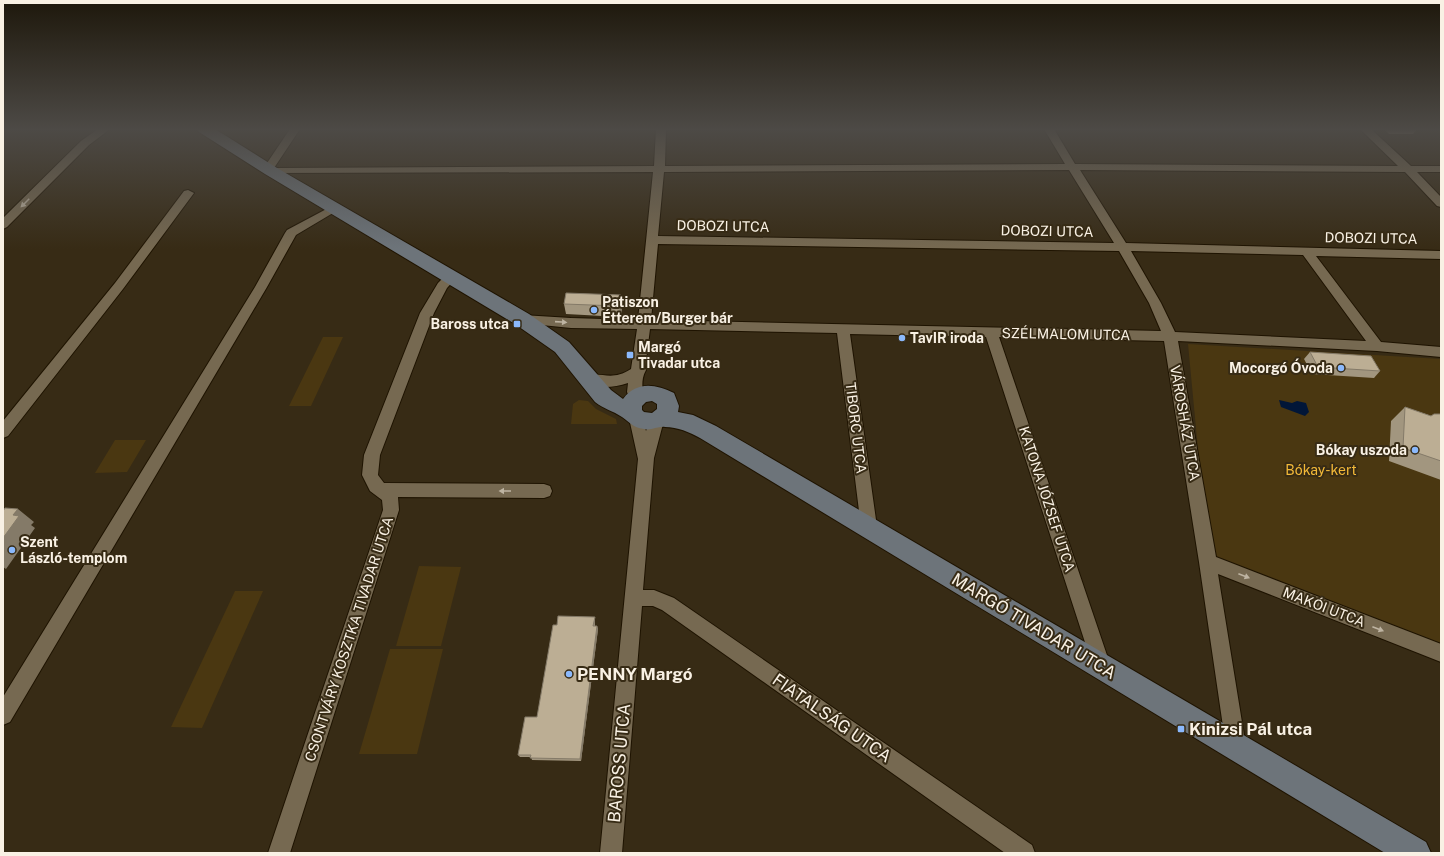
<svg xmlns="http://www.w3.org/2000/svg" width="1444" height="856" font-family="'Public Sans',sans-serif">
	<style>
		.green { fill: #4a3711 }
		.water { fill: #011638 }
		.lines { fill: none; stroke-linecap: round; stroke-linejoin: round }
		.street-casing { stroke: #1e1300; stroke-width: 2 }
		.secondary-casing { stroke: #1e1300; stroke-width: 2 }
		.street { fill: #766951; fill-rule: evenodd }
		.secondary { fill: #6d747a; fill-rule: evenodd }
		.wall { fill: #a2967f }
		.shaded-wall { fill: #847a68 }
		.building { fill: #bcae94; stroke: #847a68 }
		.oneway { fill: #beb4a2 }
		.poi-dot { fill: #8bb9fc; stroke: #372b15; stroke-width: 1.5 }
		.labels { text-anchor: middle; dominant-baseline: central; stroke-width: 4; stroke-linejoin: round; paint-order: stroke }
		.street-label { font-size: 14px; fill: #f9f1e4; stroke: #372b15 }
		.poi-label { font-size: 14px; font-weight: bold; fill: #f9f1e4; stroke: #372b15; text-anchor: start }
		.park-label { font-size: 14px; fill: #f3b938; stroke: #372b15 }
		.near-street-label { font-size: 17px; fill: #f9f1e4; stroke: #372b15 }
		.near-poi-label { font-size: 17px; font-weight: bold; fill: #f9f1e4; stroke: #372b15; text-anchor: start }
	</style>
	<rect width="100%" height="100%" fill="#372b15"/>
	<!-- green -->
	<g class="green">
		<path d="M323,337H343L311,406H289Z"/>
		<path d="M1188,344L1441,359V647L1208,554Z"/>
		<path d="M579,400L588,401L596,409L616,419L617,424H571L573,404Z"/>
		<path d="M115,440H146L127,472L95,473Z"/>
		<path d="M419,566L461,567L441,646H396Z"/>
		<path d="M235,591H263L202,728L171,727Z"/>
		<path d="M390,649H443L417,754H359Z"/>
	</g>
	<!-- water -->
	<path class="water" d="M1279,400L1292,403L1297,401L1306,403L1309,412L1305,416L1281,407Z"/>
	<g class="lines">
		<!-- street casing -->
		<g class="street-casing">
			<g id="street">
				<path d="M98,129H110L89,145L7,227L3,229V218L81,141Z"/>
				<path d="M290,129H300L274,168L654,166L656,129H666L665,166L1065,164L1044,129H1054L1075,164L1398,166L1360,129H1371L1411,166H1441V172H1417L1441,197V207L1437,206L1405,172L1080,170L1126,243L1441,251V259L1316,256L1381,342L1441,347V357L1377,351L1178,341L1216,557L1441,644V662L1218,574L1246,747L1243,754L1236,757L1229,754L1226,747L1199,562L1164,341L999,337L1111,667L1109,673L1102,676L1095,673L1093,667L986,337L850,334L877,527L875,532L869,534L863,532L861,527L837,333L650,329L645,368L646,370C639,382 645,393 641,401L636,402L631,401L627,392L628,383C613,388 600,388 585,384L583,380L585,376C602,371 611,382 631,369L637,329L571,328L522,323L517,322L515,319L517,316L522,315L571,318L638,320L653,172L267,173L263,169ZM1069,170L1114,243L658,236L664,172ZM658,244L1119,251L1149,303L1161,331L651,320ZM1131,251L1303,255L1366,341L1175,332L1161,303Z"/>
				<path d="M188,190L194,193L123,289L8,436L3,438V421L115,283L184,191Z"/>
				<path d="M334,205L338,206L340,208L338,210L296,235L267,287L10,722L3,725V697L255,287L285,233L287,230Z"/>
				<path d="M450,274L454,275L456,278L447,288L434,313L380,455L378,475L384,483L544,484L550,486L552,491L550,496L544,498L398,497L399,510L290,853H268L383,510L382,500L370,491L362,475L364,455L420,313L438,283L446,275Z"/>
				<path d="M636,412L641,414L646,431L652,416L657,414L662,416L664,420L654,458L643,590H654L674,598L1032,845L1035,853H1005L662,610L653,606H642L622,853H600L638,459L629,418L631,414Z"/>
			</g>
		</g>
		<!-- secondary casing -->
		<g class="secondary-casing">
			<path id="secondary" d="M197,129H215L277,168L529,314L569,342L611,390L623,399C637,381 655,384 674,393L679,406L678,412L693,415L716,426L1426,842L1431,853H1385L700,438C689,432 678,427 665,427C658,426 651,431 644,429C632,427 631,423 622,417C613,411 604,409 595,402L555,352L515,324L265,174L199,132ZM652,401L657,404V409L652,413L644,412L642,410V406L646,402Z"/>
		</g>
		<!-- street -->
		<use href="#street" class="street"/>
		<!-- secondary -->
		<use href="#secondary" class="secondary"/>
	</g>
	<!-- wall -->
	<g class="wall">
		<path d="M1384,129H1417L1413,134H1389Z"/>
		<path d="M621,295L622,306L621,317L566,314L564,304Z"/>
		<path d="M1310,352L1380,371L1374,378L1312,374L1304,359Z"/>
		<path d="M1405,407L1431,416L1441,414V480L1389,461L1391,421Z"/>
		<path d="M595,620V626H597L598,629L581,761L532,760L531,757H520L518,755L537,717L557,625Z"/>
	</g>
	<!-- shaded-wall -->
	<g class="shaded-wall">
		<path d="M621,295L622,306L621,317L619,306Z"/>
		<path d="M18,509L34,522L31,525L35,528L6,569L3,567V538L13,515Z"/>
		<path d="M595,617V620L594,629L593,626Z"/>
		<path d="M597,626L598,629L581,761L580,759Z"/>
	</g>
	<!-- building -->
	<g class="building">
		<path d="M566,293L621,295L619,306L564,304Z"/>
		<path d="M1310,352L1371,356L1380,371L1318,367Z"/>
		<path d="M1405,407L1431,416L1434,414H1441V461L1403,448Z"/>
		<path d="M5,508L18,509L13,515L19,516L3,538V511Z"/>
		<path d="M558,616L595,617L593,626H597L580,759L530,758L531,755H518L525,717H537L553,625H557Z"/>
	</g>
	<!-- one-way arrows -->
	<defs><path id="oneway-solid" d="M-6-.8H1V-3.2L6.5 0L1 3.2V.8H-6Z"/></defs>
	<g class="oneway">
		<use href="#oneway-solid" transform="translate(25 203) rotate(135)"/>
		<use href="#oneway-solid" transform="translate(561 322) rotate(4)"/>
		<use href="#oneway-solid" transform="translate(505 491) rotate(-180)"/>
		<use href="#oneway-solid" transform="translate(1244 576) rotate(21)"/>
		<use href="#oneway-solid" transform="translate(1378 629) rotate(21)"/>
	</g>
	<!-- sky -->
	<linearGradient id="sky" x2="0" y2="1"><stop stop-color="#1e180c"/><stop offset="0.52" stop-color="#4d4a46"/><stop offset="1" stop-color="#4d4a46" stop-opacity="0"/></linearGradient>
	<rect width="1444" height="249" fill="url(#sky)"/>
	<!-- markers -->
	<g class="poi-dot">
		<circle cx="594" cy="310" r="4"/>
		<rect x="513" y="320" width="8" height="8" rx="2"/>
		<circle cx="902" cy="338" r="4"/>
		<rect x="626" y="351" width="8" height="8" rx="2"/>
		<circle cx="1341" cy="368" r="4"/>
		<circle cx="1415" cy="450" r="4"/>
		<circle cx="12" cy="550" r="4"/>
		<circle cx="569" cy="674" r="4"/>
		<rect x="1177" y="725" width="8" height="8" rx="2"/>
	</g>
	<g class="labels">
		<!-- street labels -->
		<g class="street-label">
			<text transform="translate(723 226) rotate(1)">DOBOZI UTCA</text>
			<text transform="translate(1047 231) rotate(1)">DOBOZI UTCA</text>
			<text transform="translate(1371 238) rotate(1)">DOBOZI UTCA</text>
			<text transform="translate(1066 334) rotate(1)">SZÉLMALOM UTCA</text>
			<text transform="translate(1185 423) rotate(80)">VÁROSHÁZ UTCA</text>
			<text transform="translate(856 428) rotate(83)">TIBORC UTCA</text>
			<text transform="translate(1047 499) rotate(72)">KATONA JÓZSEF UTCA</text>
			<text transform="translate(1324 607) rotate(21)">MAKÓI UTCA</text>
			<text transform="translate(349 639) rotate(-72)">CSONTVÁRY KOSZTKA TIVADAR UTCA</text>
		</g>
		<!-- poi labels -->
		<g class="poi-label">
			<text x="602" y="302">Patiszon<tspan x="602" dy="16">Étterem/Burger bár</tspan></text>
			<text x="509" y="324" text-anchor="end">Baross utca</text>
			<text x="910" y="338">TavIR iroda</text>
			<text x="638" y="347">Margó<tspan x="638" dy="16">Tivadar utca</tspan></text>
			<text x="1333" y="368" text-anchor="end">Mocorgó Óvoda</text>
			<text x="1407" y="450" text-anchor="end">Bókay uszoda</text>
			<text x="20" y="542">Szent<tspan x="20" dy="16">László-templom</tspan></text>
		</g>
		<!-- park labels -->
		<g class="park-label">
			<text x="1321" y="470">Bókay-kert</text>
		</g>
		<!-- near-street labels -->
		<g class="near-street-label">
			<text transform="translate(1034 626) rotate(31)">MARGÓ TIVADAR UTCA</text>
			<text transform="translate(832 718) rotate(35)">FIATALSÁG UTCA</text>
			<text transform="translate(619 763) rotate(-85)">BAROSS UTCA</text>
		</g>
		<!-- near-poi labels -->
		<g class="near-poi-label">
			<text x="577" y="674">PENNY Margó</text>
			<text x="1189" y="729">Kinizsi Pál utca</text>
		</g>
	</g>
	<!-- border -->
	<rect width="1444" height="856" fill="none" stroke="#f9f1e4" stroke-width="8"/>
</svg>
